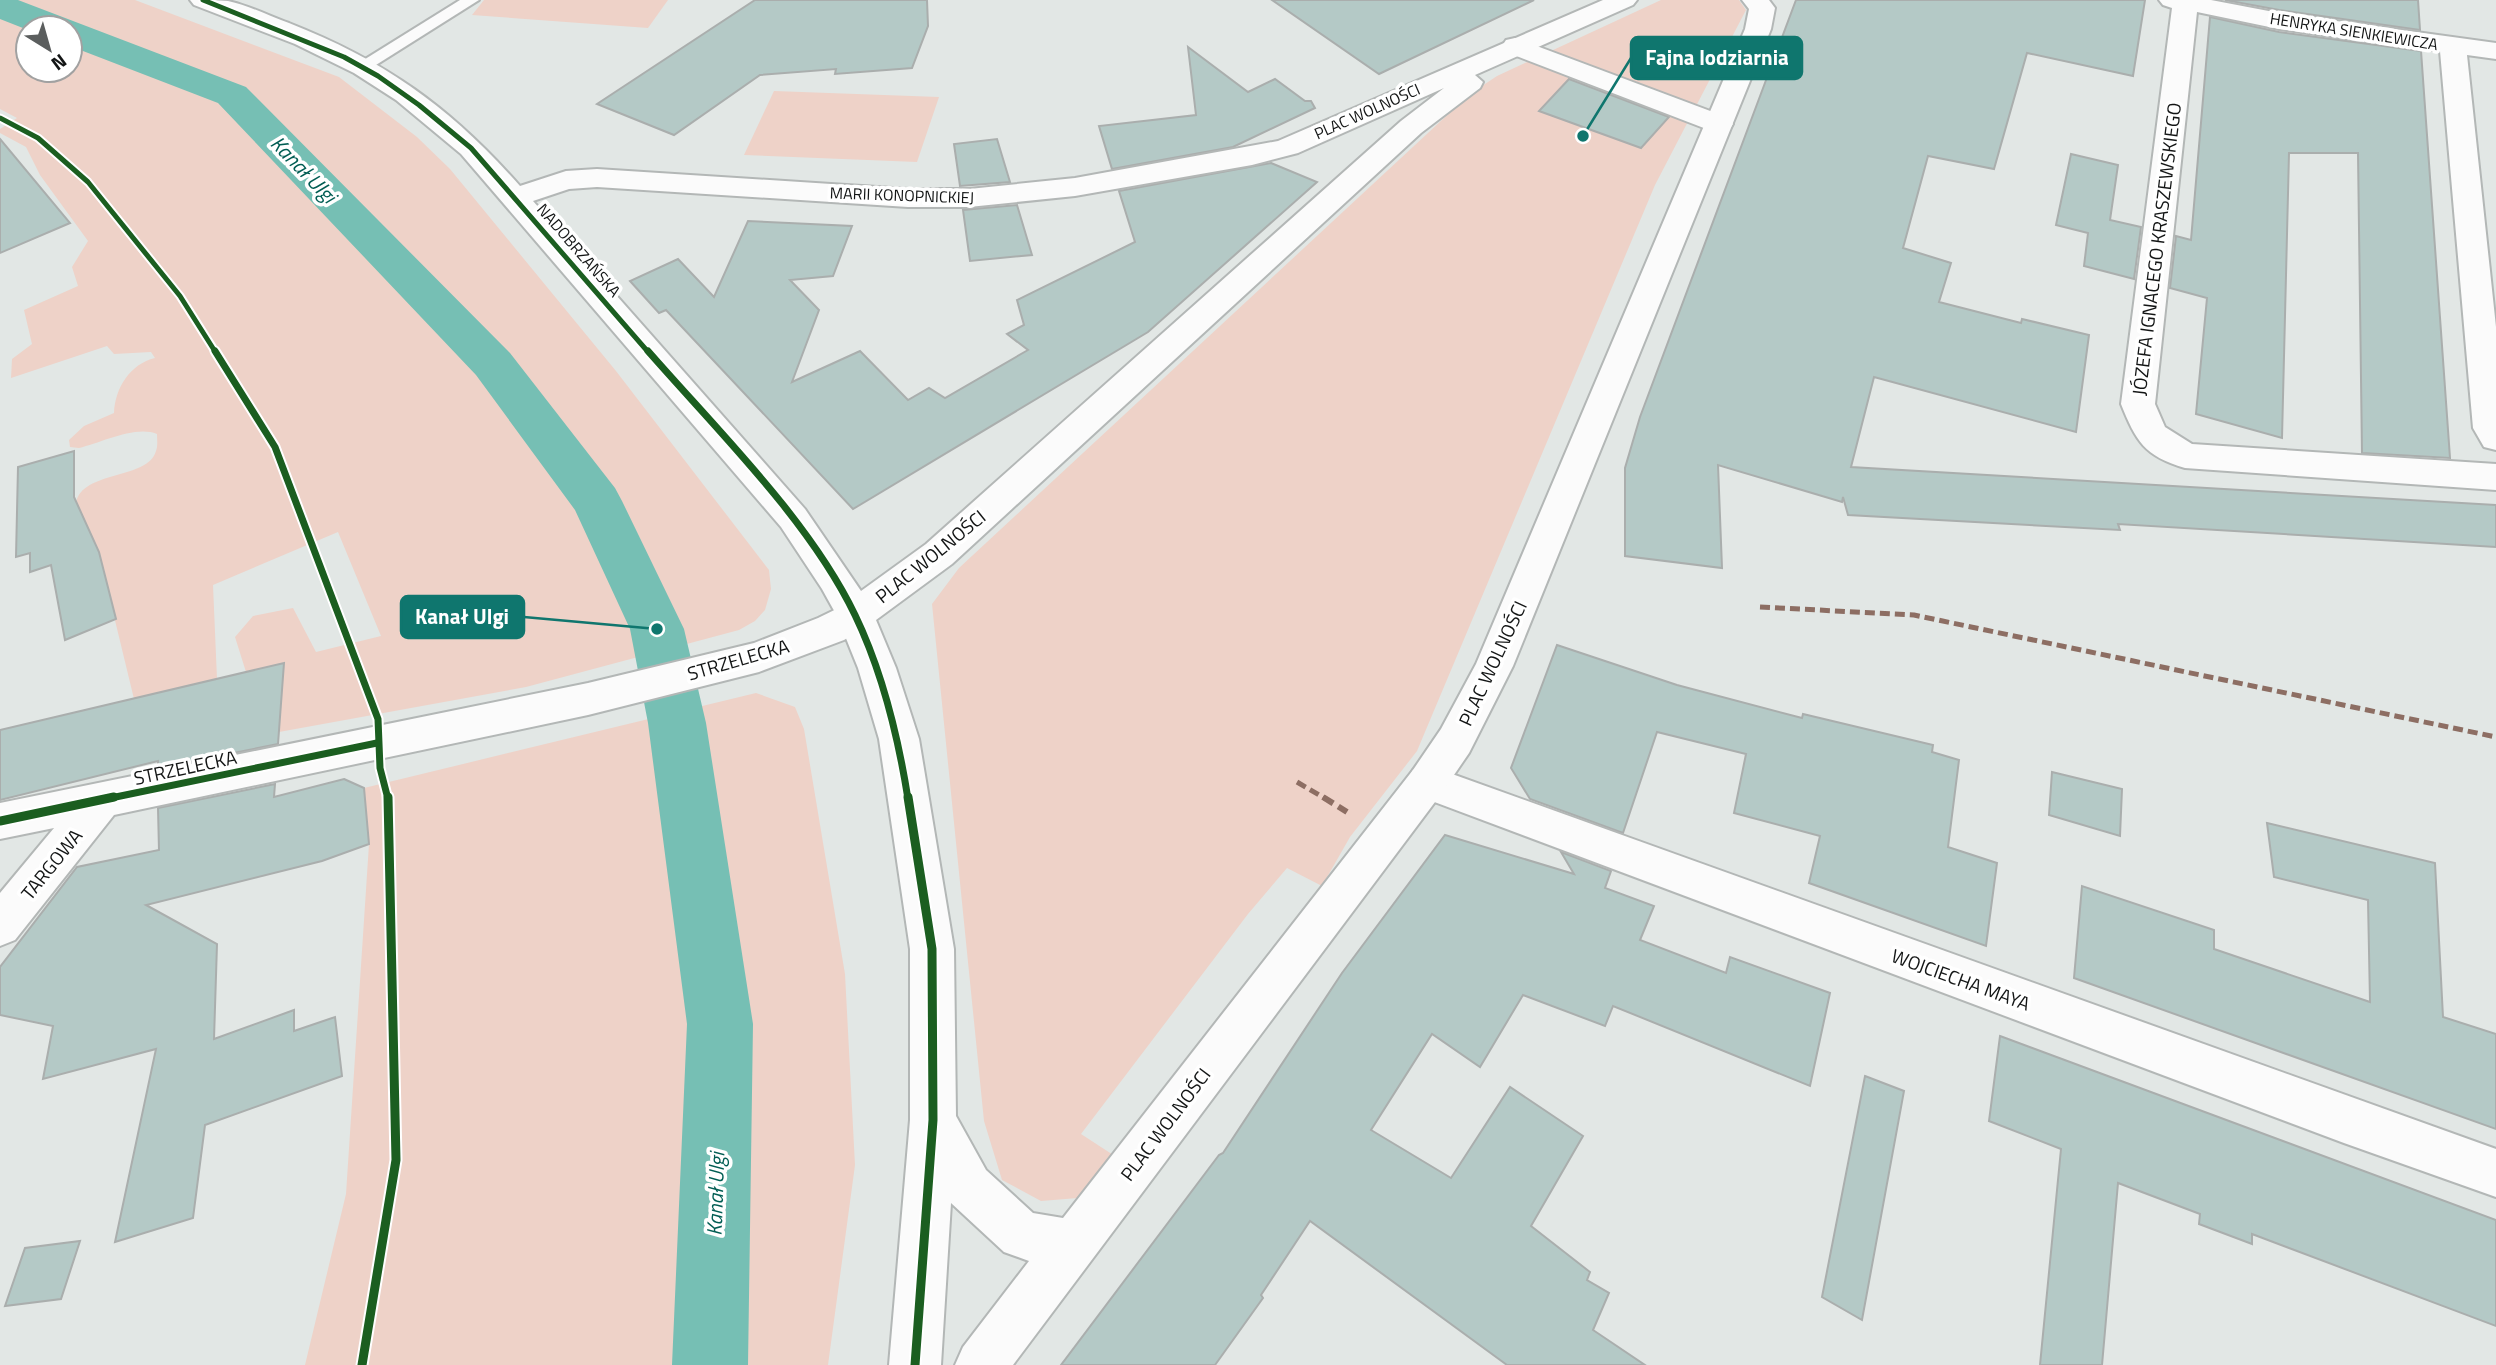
<svg xmlns="http://www.w3.org/2000/svg" width="2496" height="1365" font-family="'Titillium Web',sans-serif">
	<style>
		.green { fill: #eed2c8; fill-rule: evenodd }
		.lines { fill: none; stroke-linecap: round; stroke-linejoin: round }
		.canal { fill: #76bfb4; fill-rule: evenodd }
		.building { fill: #b4c9c6; stroke: #aaaead; stroke-width: 2 }
		.service-casing { stroke: #b3b7b6; stroke-width: 4 }
		.minor-casing { stroke: #b3b7b6; stroke-width: 4 }
		.tertiary-casing { stroke: #b3b7b6; stroke-width: 4 }
		.service { fill: #fbfbfb; fill-rule: evenodd }
		.minor { fill: #fbfbfb; fill-rule: evenodd }
		.tertiary { fill: #fbfbfb; fill-rule: evenodd }
		.quiet-far1 { stroke: #8d6e63; stroke-width: 5; stroke-dasharray: 10 5; stroke-linecap: butt }
		.quiet { stroke: #8d6e63; stroke-width: 6; stroke-dasharray: 12 6; stroke-linecap: butt }
		.cycleway-far2-casing { stroke: #fff; stroke-width: 9 }
		.cycleway-far1-casing { stroke: #fff; stroke-width: 11 }
		.cycleway-casing { stroke: #fff; stroke-width: 13 }
		.cycleway-far2 { stroke: #1b5e20; stroke-width: 5 }
		.cycleway-far1 { stroke: #1b5e20; stroke-width: 7 }
		.cycleway { stroke: #1b5e20; stroke-width: 9 }
		.labels { text-anchor: middle; dominant-baseline: central; stroke-width: 7; stroke-linejoin: round; paint-order: stroke }
		.far-street-label { font-size: 16px; fill: #131515; stroke: #fff }
		.street-label { font-size: 19px; fill: #131515; stroke: #fff }
		.water-label { font-size: 21px; font-style: italic; fill: #015d53; stroke: #fff }
		.leader { fill: none; stroke: #0f766e; stroke-width: 2.5 }
		.callout-dot { fill: #0f766e; stroke: #fff; stroke-width: 2.5 }
		.callout { fill: #0f766e; stroke: #0f766e; stroke-width: 2.5 }
		.callout-label { font-size: 21px; text-anchor: middle; font-weight: bold; fill: #fff }
	</style>
	<rect width="100%" height="100%" fill="#e2e7e5"/>
	<!-- green -->
	<g class="green">
		<path d="M0,0H135L339,77L417,137L450,169L616,371L769,570L771,589L765,610L755,621L739,630L526,687L279,732L284,664L246,672L235,637L253,616L293,608L316,652L381,636L338,532L213,585L217,679L134,699L98,550L76,503C82,470 148,480 156,451C158,446 157,439 157,434C135,425 101,443 79,448L70,447L69,440L84,426L114,413C115,388 130,364 155,358L151,352L114,354L107,346L11,378L12,359L32,344L24,310L78,286L72,267L88,241L40,175L26,147L0,133V129L17,118L0,109ZM28,28H70V70H28Z"/>
		<path d="M484,0H668L648,28L472,15Z"/>
		<path d="M1661,0H1739L1746,10L1655,185L1417,751L1350,837L1322,886L1287,868L1248,914L1081,1134L1124,1162L1078,1198L1041,1201L1002,1180L984,1121L932,604L959,568L1470,94L1497,76Z"/>
		<path d="M774,91L939,97L917,162L744,155Z"/>
		<path d="M756,693L795,707L804,729L845,974L855,1165L828,1365H305L346,1194L369,844L364,788Z"/>
	</g>
	<g class="lines">
		<!-- canal -->
		<path class="canal" d="M0,0H18L246,87L510,353L615,488L622,501L684,629L706,723L753,1024L748,1365H672L687,1024L648,723L630,629L575,510L476,375L218,103L70,46V28L28,30L0,19Z"/>
	</g>
	<!-- building -->
	<g class="building">
		<path d="M755,0H927L928,26L912,68L835,74L836,69L760,75L674,135L597,104Z"/>
		<path d="M1272,0H1534L1379,74Z"/>
		<path d="M1796,0H2145L2133,76L2027,53L1994,169L1928,156L1903,248L1951,263L1939,302L2021,323L2022,319L2089,335L2076,432L1874,377L1851,467L2496,505V547L2118,524L2120,530L1848,515L1843,497L1842,502L1718,465L1722,568L1625,556V468L1640,417Z"/>
		<path d="M2225,0H2418L2420,30L2279,10Z"/>
		<path d="M2210,17L2279,32L2421,51L2450,458L2362,453L2358,153H2289L2282,438L2196,414L2207,298L2170,288L2176,236L2191,240Z"/>
		<path d="M1188,47L1248,92L1275,79L1305,101H1311L1315,108L1233,147L1112,169L1099,126L1196,115Z"/>
		<path d="M1569,79L1669,117L1641,148L1539,111Z"/>
		<path d="M0,139L70,223L0,253Z"/>
		<path d="M997,139L1010,182L960,186L954,144Z"/>
		<path d="M2071,154L2118,165L2110,220L2141,227L2134,279L2084,266L2088,233L2056,225Z"/>
		<path d="M1271,163L1317,182L1148,332L853,509L666,310L659,313L630,281L678,259L714,297L748,221L852,226L833,276L790,280L819,310L792,382L860,351L908,400L929,388L945,398L1028,350L1007,334L1024,325L1017,300L1135,242L1119,191Z"/>
		<path d="M1017,205L1032,255L970,261L963,210Z"/>
		<path d="M74,451V497L99,552L116,619L65,640L51,565L30,572V553L16,557L18,467Z"/>
		<path d="M1557,645L1677,685L1802,718L1803,714L1933,745L1932,752L1959,760L1948,847L1997,863L1986,946L1809,883L1820,836L1734,813L1746,754L1657,732L1623,833L1530,799L1511,768Z"/>
		<path d="M284,663L278,744L158,768V761L0,800V730Z"/>
		<path d="M2052,772L2122,789L2120,836L2049,815Z"/>
		<path d="M344,779L364,788L369,844L322,861L146,905L217,944L214,1039L294,1010V1031L335,1017L342,1076L205,1125L193,1218L115,1242L156,1049L43,1079L53,1026L0,1015V967L77,867L159,850L158,808L275,784L274,797Z"/>
		<path d="M2267,823L2435,863L2443,1017L2496,1034V1129L2074,978L2082,886L2214,930V949L2370,1002L2368,900L2274,877Z"/>
		<path d="M1445,835L1574,874L1561,852L1611,871L1605,888L1654,906L1640,940L1726,973L1730,957L1830,993L1810,1086L1613,1006L1605,1026L1523,995L1480,1067L1432,1034L1371,1130L1451,1178L1510,1087L1583,1136L1531,1226L1590,1272L1587,1280L1609,1293L1593,1330L1645,1365H1507L1310,1221L1261,1295L1263,1298L1215,1365H1061L1219,1155L1223,1153L1342,973Z"/>
		<path d="M2000,1036L2496,1220V1326L2252,1234V1244L2199,1224L2200,1214L2118,1183L2102,1365H2040L2061,1149L1989,1121Z"/>
		<path d="M1865,1076L1904,1091L1862,1320L1822,1297Z"/>
		<path d="M80,1241L61,1299L5,1306L25,1248Z"/>
	</g>
	<g class="lines">
		<!-- service casing -->
		<g class="service-casing">
			<path id="service" d="M460,0H479L368,70H356L354,66Z"/>
		</g>
		<!-- minor casing -->
		<g class="minor-casing">
			<g id="minor">
				<path d="M2159,0H2211L2279,13L2496,43V59L2467,55L2496,327V450L2484,447L2473,428L2440,51L2279,29L2197,12L2155,404L2165,427L2192,444L2496,464V490L2185,468C2144,456 2136,441 2121,404L2172,8L2163,5Z"/>
				<path d="M1515,38L1729,118L1733,124L1729,130L1719,132L1709,130L1506,52L1502,46L1506,40Z"/>
				<path d="M855,600L868,605L874,615L868,625L844,640L759,672L588,715L114,815L15,940L0,946V893L54,828L0,839V803L588,683L754,643L818,618Z"/>
				<path d="M1427,765L2496,1149V1197L2344,1143L1413,794L1407,782L1413,770Z"/>
			</g>
		</g>
		<!-- tertiary casing -->
		<g class="tertiary-casing">
			<path id="tertiary" d="M190,0C202,0 217,0 228,1C248,5 269,16 289,23C386,61 451,108 520,186L566,171L597,169L908,189H969L1075,178L1278,141L1603,0H1637L1633,5L1475,75L1483,82L1480,88L1421,133L952,564L876,620L896,668L919,739L954,949L956,1116L986,1170L1033,1213L1063,1218L1413,770L1441,729L1476,664L1745,29L1749,9L1742,0H1769L1775,8L1771,29L1513,666L1469,753L1441,794L1013,1365H955L963,1347L1029,1261L1004,1252L951,1203L941,1365H889L910,1120V949L879,739L858,668L837,616L822,589L781,527L461,154L396,100L354,73L295,44L194,5ZM1444,88L1401,121L926,544L861,591L805,509L533,201L569,189L597,187L908,207H969L1075,196L1252,165L1298,153Z"/>
		</g>
		<!-- service -->
		<use href="#service" class="service"/>
		<!-- minor -->
		<use href="#minor" class="minor"/>
		<!-- tertiary -->
		<use href="#tertiary" class="tertiary"/>
		<!-- quiet-far1 -->
		<g class="quiet-far1">
			<path d="M1760,607L1914,615L2496,737"/>
			<path d="M1297,782L1326,799"/>
		</g>
		<!-- quiet -->
		<path class="quiet" d="M1323,797L1347,812"/>
		<!-- cycleway-far2 casing -->
		<g class="cycleway-far2-casing">
			<g id="cycleway-far2">
				<path d="M203,0L344,57L378,76L419,105L471,148L649,353"/>
				<path d="M0,118L38,138L88,182L180,296L216,353"/>
			</g>
		</g>
		<!-- cycleway-far1 casing -->
		<g class="cycleway-far1-casing">
			<g id="cycleway-far1">
				<path d="M215,351L275,447L378,719L380,768L388,799"/>
				<path d="M648,351C717,430 810,521 855,615C883,673 898,736 908,799"/>
				<path d="M106,799L377,743"/>
			</g>
		</g>
		<!-- cycleway casing -->
		<g class="cycleway-casing">
			<g id="cycleway">
				<path d="M908,797L932,949L933,1120L915,1365"/>
				<path d="M0,821L114,797"/>
				<path d="M362,1365L396,1160L388,797"/>
			</g>
		</g>
		<!-- cycleway-far2 -->
		<use href="#cycleway-far2" class="cycleway-far2"/>
		<!-- cycleway-far1 -->
		<use href="#cycleway-far1" class="cycleway-far1"/>
		<!-- cycleway -->
		<use href="#cycleway" class="cycleway"/>
	</g>
	<g class="labels">
		<!-- far-street labels -->
		<g class="far-street-label">
			<text transform="translate(2354 31) rotate(9)">HENRYKA SIENKIEWICZA</text>
			<text transform="translate(1367 111) rotate(-24)">PLAC WOLNOŚCI</text>
			<text transform="translate(902 195) rotate(2)">MARII KONOPNICKIEJ</text>
			<text transform="translate(579 250) rotate(49)">NADOBRZAŃSKA</text>
		</g>
		<!-- street labels -->
		<g class="street-label">
			<text transform="translate(2156 249) rotate(-83)">JÓZEFA IGNACEGO KRASZEWSKIEGO</text>
			<text transform="translate(930 556) rotate(-39)">PLAC WOLNOŚCI</text>
			<text transform="translate(738 659) rotate(-16)">STRZELECKA</text>
			<text transform="translate(1492 663) rotate(-65)">PLAC WOLNOŚCI</text>
			<text transform="translate(185 767) rotate(-12)">STRZELECKA</text>
			<text transform="translate(51 864) rotate(-51)">TARGOWA</text>
			<text transform="translate(1961 979) rotate(20)">WOJCIECHA MAYA</text>
			<text transform="translate(1165 1124) rotate(-53)">PLAC WOLNOŚCI</text>
		</g>
		<!-- water labels -->
		<g class="water-label">
			<text transform="translate(304 169) rotate(46)">Kanał Ulgi</text>
			<text transform="translate(715 1194) rotate(-88)">Kanał Ulgi</text>
		</g>
	</g>
	<!-- callouts -->
	<path class="leader" d="M1583 136L1631 58M657 629L524 617"/>
	<g class="callout-dot">
		<circle cx="1583" cy="136" r="7"/>
		<circle cx="657" cy="629" r="7"/>
	</g>
	<g class="callout">
		<rect x="1631" y="37" width="171" height="42" rx="7"/>
		<rect x="401" y="596" width="123" height="42" rx="7"/>
	</g>
	<g class="callout-label">
		<text x="1717" y="65">Fajna lodziarnia</text>
		<text x="462" y="624">Kanał Ulgi</text>
	</g>
	<!-- north arrow -->
	<g transform="translate(49 49) rotate(143)"><circle r="33" fill="#ffffff" stroke="#a1a1a1" stroke-width="2"/>
	<path d="M0-5L12 26L0 18L-12 26Z" fill="#5b5e5e"/>
	<text y="-10" font-size="19" font-weight="bold" text-anchor="middle" fill="#131515">N</text>
	</g>
</svg>
